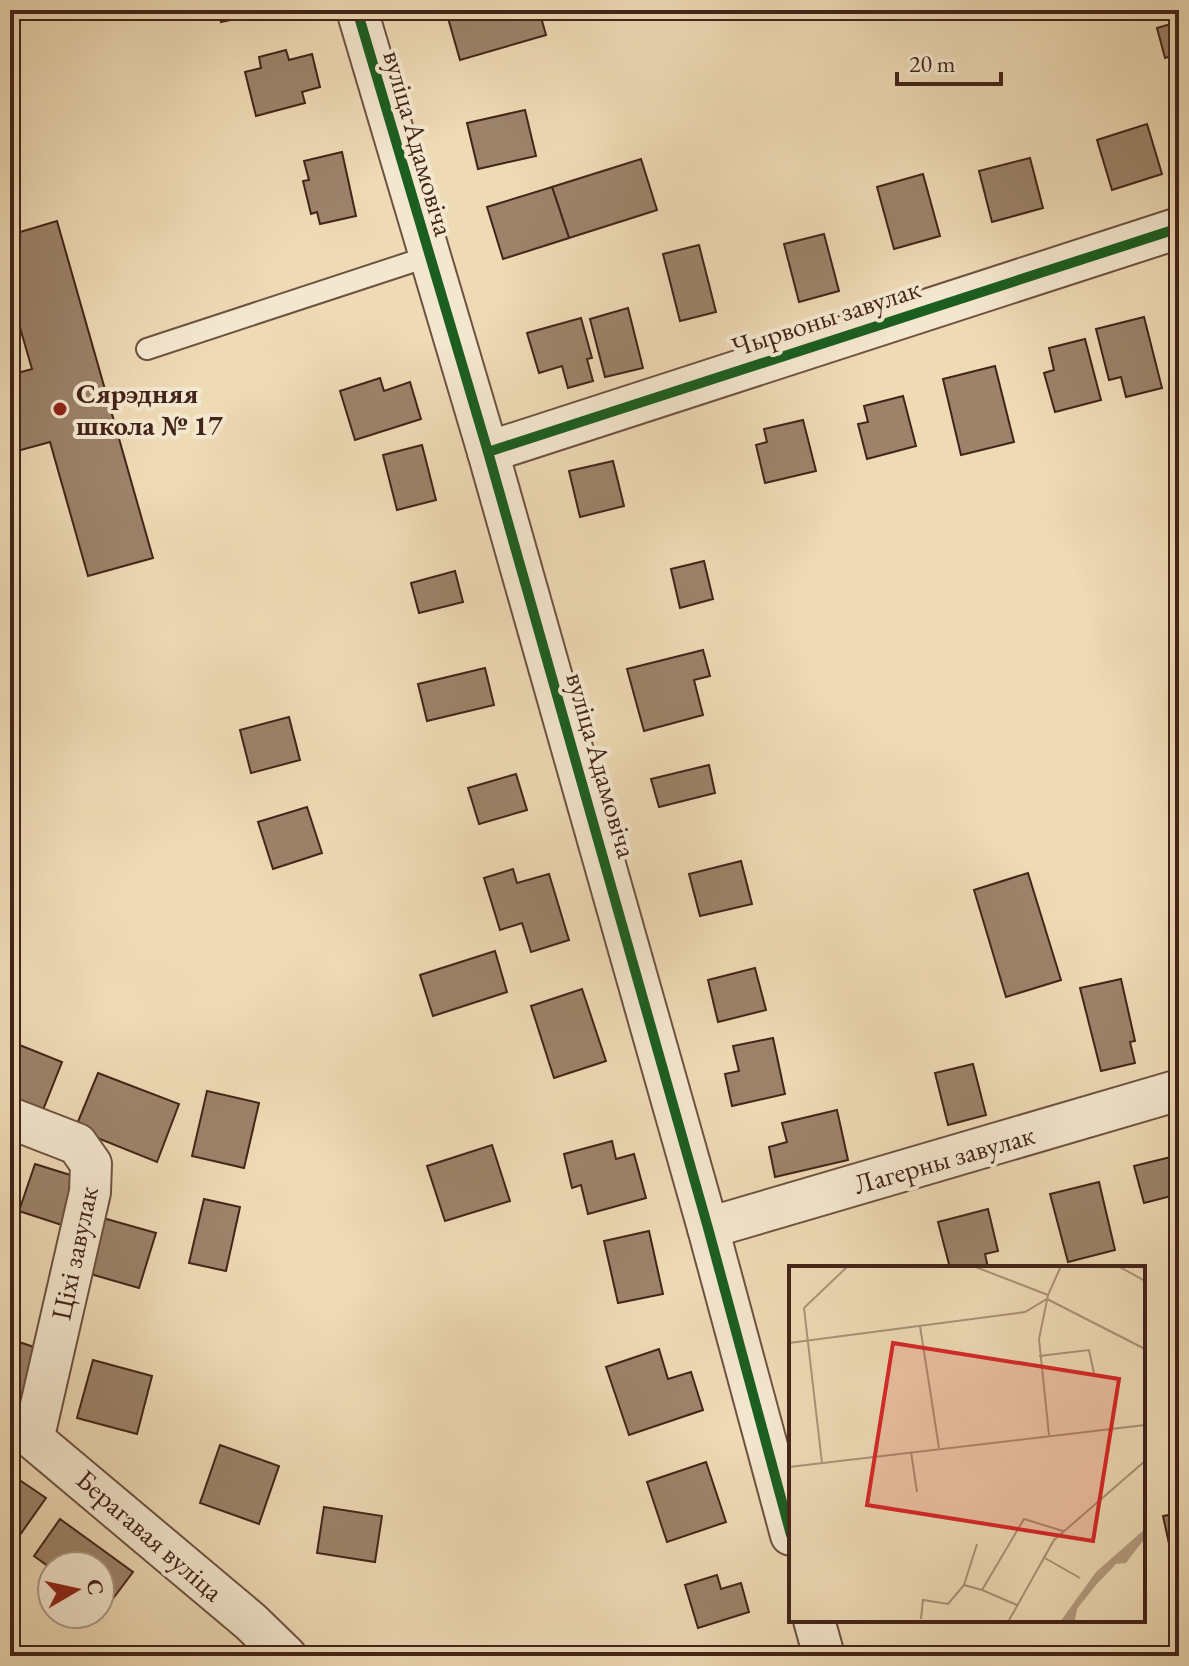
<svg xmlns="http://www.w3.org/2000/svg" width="1189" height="1666" font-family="'EB Garamond',serif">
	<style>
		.building { fill: #9c836a; stroke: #432419; stroke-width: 2 }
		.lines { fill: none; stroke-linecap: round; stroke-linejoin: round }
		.service-casing { stroke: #6e5240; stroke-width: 24 }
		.minor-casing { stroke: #6e5240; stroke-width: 44 }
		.service { stroke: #f4e7cf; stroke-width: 20 }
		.minor { stroke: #f4e7cf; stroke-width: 40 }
		.cycleway-casing { stroke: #f4e7cf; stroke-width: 15 }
		.cycleway { stroke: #1b5e20; stroke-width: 10 }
		.poi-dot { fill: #8f2418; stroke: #f4e7cf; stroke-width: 3 }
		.labels { text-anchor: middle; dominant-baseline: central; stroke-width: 8; stroke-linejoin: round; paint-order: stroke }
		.street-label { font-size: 28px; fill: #432419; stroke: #f4e7cf }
		.poi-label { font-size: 28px; font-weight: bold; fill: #432419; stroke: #f4e7cf; text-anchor: start }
		.inset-road { fill: none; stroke: #aa9177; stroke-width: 2 }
		.view { fill: #d62828; fill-opacity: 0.15; stroke: #d62828; stroke-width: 4 }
		.inset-edge { fill: none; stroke: #432419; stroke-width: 4 }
	</style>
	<rect width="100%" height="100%" fill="#eedab5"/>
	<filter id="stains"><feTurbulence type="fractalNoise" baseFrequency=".0025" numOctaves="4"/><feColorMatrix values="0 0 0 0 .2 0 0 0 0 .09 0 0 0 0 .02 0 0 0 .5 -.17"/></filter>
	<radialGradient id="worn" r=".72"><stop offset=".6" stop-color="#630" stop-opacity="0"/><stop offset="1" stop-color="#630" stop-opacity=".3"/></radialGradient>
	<!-- building -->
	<g class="building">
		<path d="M218,10H268V12L221,22Z"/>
		<path d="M539,10L546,35L460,60L446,11Z"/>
		<path d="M1167,10H1179V54L1165,58L1157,28L1171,24Z"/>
		<path d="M286,50L289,60L312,54L320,87L302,92L305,103L256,116L245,72L261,68L259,57Z"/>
		<path d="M525,110L536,156L478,169L467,123Z"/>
		<path d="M1147,124L1162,174L1112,190L1097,140Z"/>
		<path d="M342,152L356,216L320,224L317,212L311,214L303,181L309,180L304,161Z"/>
		<path d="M1030,158L1043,208L992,222L979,171Z"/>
		<path d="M641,159L657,210L569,238L552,187Z"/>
		<path d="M923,174L940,236L894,249L877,187Z"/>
		<path d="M552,187L569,238L503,259L487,207Z"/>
		<path d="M57,221L153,558L88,576L50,442L10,453V375L32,369L10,293V235Z"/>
		<path d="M824,234L839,291L799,302L784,244Z"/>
		<path d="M699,245L716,312L680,321L663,254Z"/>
		<path d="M628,308L643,368L605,377L590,319Z"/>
		<path d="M1144,317L1162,388L1126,397L1121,377L1109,380L1096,329Z"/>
		<path d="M581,318L592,358L587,359L593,381L568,388L562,366L539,373L527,333Z"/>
		<path d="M1085,339L1101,400L1055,412L1044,373L1054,370L1049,348Z"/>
		<path d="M995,366L1014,442L961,455L943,379Z"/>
		<path d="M380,378L384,391L410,382L421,419L355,440L340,391Z"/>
		<path d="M903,396L916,446L867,459L858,424L868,422L864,406Z"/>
		<path d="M803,420L816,471L765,483L756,445L767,442L764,429Z"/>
		<path d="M422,445L436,500L397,510L383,455Z"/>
		<path d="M613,461L624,506L580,517L569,471Z"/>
		<path d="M704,561L713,599L680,608L671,569Z"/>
		<path d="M455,571L463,602L419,613L411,583Z"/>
		<path d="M703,650L710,676L694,680L703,715L644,731L627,669Z"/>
		<path d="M485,668L494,705L427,721L418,684Z"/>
		<path d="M289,717L300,760L251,773L240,730Z"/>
		<path d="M709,765L715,793L659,807L651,779Z"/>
		<path d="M516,774L527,810L479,824L468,788Z"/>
		<path d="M307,807L322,853L273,869L258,822Z"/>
		<path d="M741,861L752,904L700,916L689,874Z"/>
		<path d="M513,869L517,883L549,874L569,940L531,952L522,923L500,930L484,878Z"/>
		<path d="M1028,873L1061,980L1006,997L974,890Z"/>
		<path d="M495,951L507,992L433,1016L420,975Z"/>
		<path d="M755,968L766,1010L718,1022L708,980Z"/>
		<path d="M1121,979L1135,1041L1130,1042L1135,1063L1101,1071L1080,988Z"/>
		<path d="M582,989L606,1061L554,1078L531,1006Z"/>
		<path d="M773,1038L785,1094L732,1106L725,1074L739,1071L733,1046Z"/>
		<path d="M12,1042L62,1062L43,1110L10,1097Z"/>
		<path d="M973,1064L986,1115L948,1125L935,1073Z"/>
		<path d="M98,1073L179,1104L157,1162L75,1129Z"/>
		<path d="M207,1091L259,1103L244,1168L192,1156Z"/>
		<path d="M837,1110L848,1160L775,1177L769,1147L787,1142L782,1123Z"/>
		<path d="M612,1141L616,1159L634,1154L646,1198L588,1214L581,1185L572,1188L564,1154Z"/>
		<path d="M492,1145L510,1201L445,1221L427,1166Z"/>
		<path d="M1179,1155V1194L1144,1203L1134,1166Z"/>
		<path d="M35,1164L83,1179L68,1227L19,1211Z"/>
		<path d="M1099,1182L1115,1250L1068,1262L1050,1194Z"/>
		<path d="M204,1199L240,1207L226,1271L189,1263Z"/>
		<path d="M988,1209L998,1251L985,1254L988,1268H950L938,1222Z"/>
		<path d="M103,1218L156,1233L139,1288L87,1273Z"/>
		<path d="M649,1231L663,1294L618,1303L604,1241Z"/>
		<path d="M10,1339L46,1351L32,1396L10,1389Z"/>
		<path d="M659,1349L668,1379L691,1372L703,1410L629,1435L606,1367Z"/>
		<path d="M93,1360L152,1376L137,1434L77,1418Z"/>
		<path d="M220,1445L279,1466L259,1524L200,1503Z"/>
		<path d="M706,1462L726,1522L667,1542L647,1482Z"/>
		<path d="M21,1481L46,1498L10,1549V1497Z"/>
		<path d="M324,1507L382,1516L375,1562L317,1553Z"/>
		<path d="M1179,1513V1580H1177L1163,1516Z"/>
		<path d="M60,1519L133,1572L106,1608L100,1604V1566H52V1569L34,1556Z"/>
		<path d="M717,1575L721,1589L741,1583L749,1612L698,1628L685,1585Z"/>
	</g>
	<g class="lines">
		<!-- service casing -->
		<g class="service-casing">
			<path id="service" d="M147,349L427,257"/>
		</g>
		<!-- minor casing -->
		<g class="minor-casing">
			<g id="minor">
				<path d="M357,10L488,452L708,1228L791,1535"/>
				<path d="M488,452L1179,228"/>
				<path d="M10,1118L77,1144L91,1164L90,1192L34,1436"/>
				<path d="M708,1228L1179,1090"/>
				<path d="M13,1422L251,1622L286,1656"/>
				<path d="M814,1620L824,1656"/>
			</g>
		</g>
		<!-- service -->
		<use href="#service" class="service"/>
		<!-- minor -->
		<use href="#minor" class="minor"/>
		<!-- cycleway casing -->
		<g class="cycleway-casing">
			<g id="cycleway">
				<path d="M357,10L488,452L708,1228L791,1535"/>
				<path d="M488,452L1179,228"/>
			</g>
		</g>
		<!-- cycleway -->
		<use href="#cycleway" class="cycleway"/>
	</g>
	<!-- markers -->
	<circle class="poi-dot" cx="60" cy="409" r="8"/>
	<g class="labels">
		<!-- street labels -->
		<g class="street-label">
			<text transform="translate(419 143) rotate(74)">вуліца Адамовіча</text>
			<text transform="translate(826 317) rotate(-18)">Чырвоны завулак</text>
			<text transform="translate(602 765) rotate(74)">вуліца Адамовіча</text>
			<text transform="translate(944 1159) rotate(-16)">Лагерны завулак</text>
			<text transform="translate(74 1253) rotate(-78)">Ціхі завулак</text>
			<text transform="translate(150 1535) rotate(41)">Берагавая вуліца</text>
		</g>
		<!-- poi labels -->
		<g class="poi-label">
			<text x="76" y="393">Сярэдняя<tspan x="76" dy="32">школа № 17</tspan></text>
		</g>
	</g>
	<!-- overview -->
	<g transform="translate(789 1266)">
		<rect width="356" height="356" fill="#eedab5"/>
		<path d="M356,263V272L337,297L327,298L307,319L288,343L286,354L271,356L307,306Z" fill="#b49c80"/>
		<path class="inset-road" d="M184,0L259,29M329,0L356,15M15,42L33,197M15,42L59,0M131,60L150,182M0,77L236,46L258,33L356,83M250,90L300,84L305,107M260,169L250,73L259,29L272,0M122,186L128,226M0,201L356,159M254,291L291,312M175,319L188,278M228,339L193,324L235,253L274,265M132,353L134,334L159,338L175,319L193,324M219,356L265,274L356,195"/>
		<path class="view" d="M104,77L330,113L304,275L78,239Z"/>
		<rect width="356" height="356" class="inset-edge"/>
	</g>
	<!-- margin -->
	<rect width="1189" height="1666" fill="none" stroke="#eedab5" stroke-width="40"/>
	<rect x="12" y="12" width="1165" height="1642" fill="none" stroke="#432419" stroke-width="4"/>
	<rect x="20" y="20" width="1149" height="1626" fill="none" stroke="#432419" stroke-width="2"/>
	<!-- north arrow -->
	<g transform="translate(76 1590) rotate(81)"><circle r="38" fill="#f4e7cf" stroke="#ad9986" stroke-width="2"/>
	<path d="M0-6L14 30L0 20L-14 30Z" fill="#8f2418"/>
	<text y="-12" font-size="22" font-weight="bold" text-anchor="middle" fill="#432419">С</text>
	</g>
	<!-- scale -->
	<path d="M897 72v12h104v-12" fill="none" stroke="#432419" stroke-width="4"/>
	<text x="909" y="72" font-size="24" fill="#432419" stroke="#f4e7cf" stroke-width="6" paint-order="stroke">20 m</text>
	<rect width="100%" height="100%" filter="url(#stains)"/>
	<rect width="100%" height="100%" fill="url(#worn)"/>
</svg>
